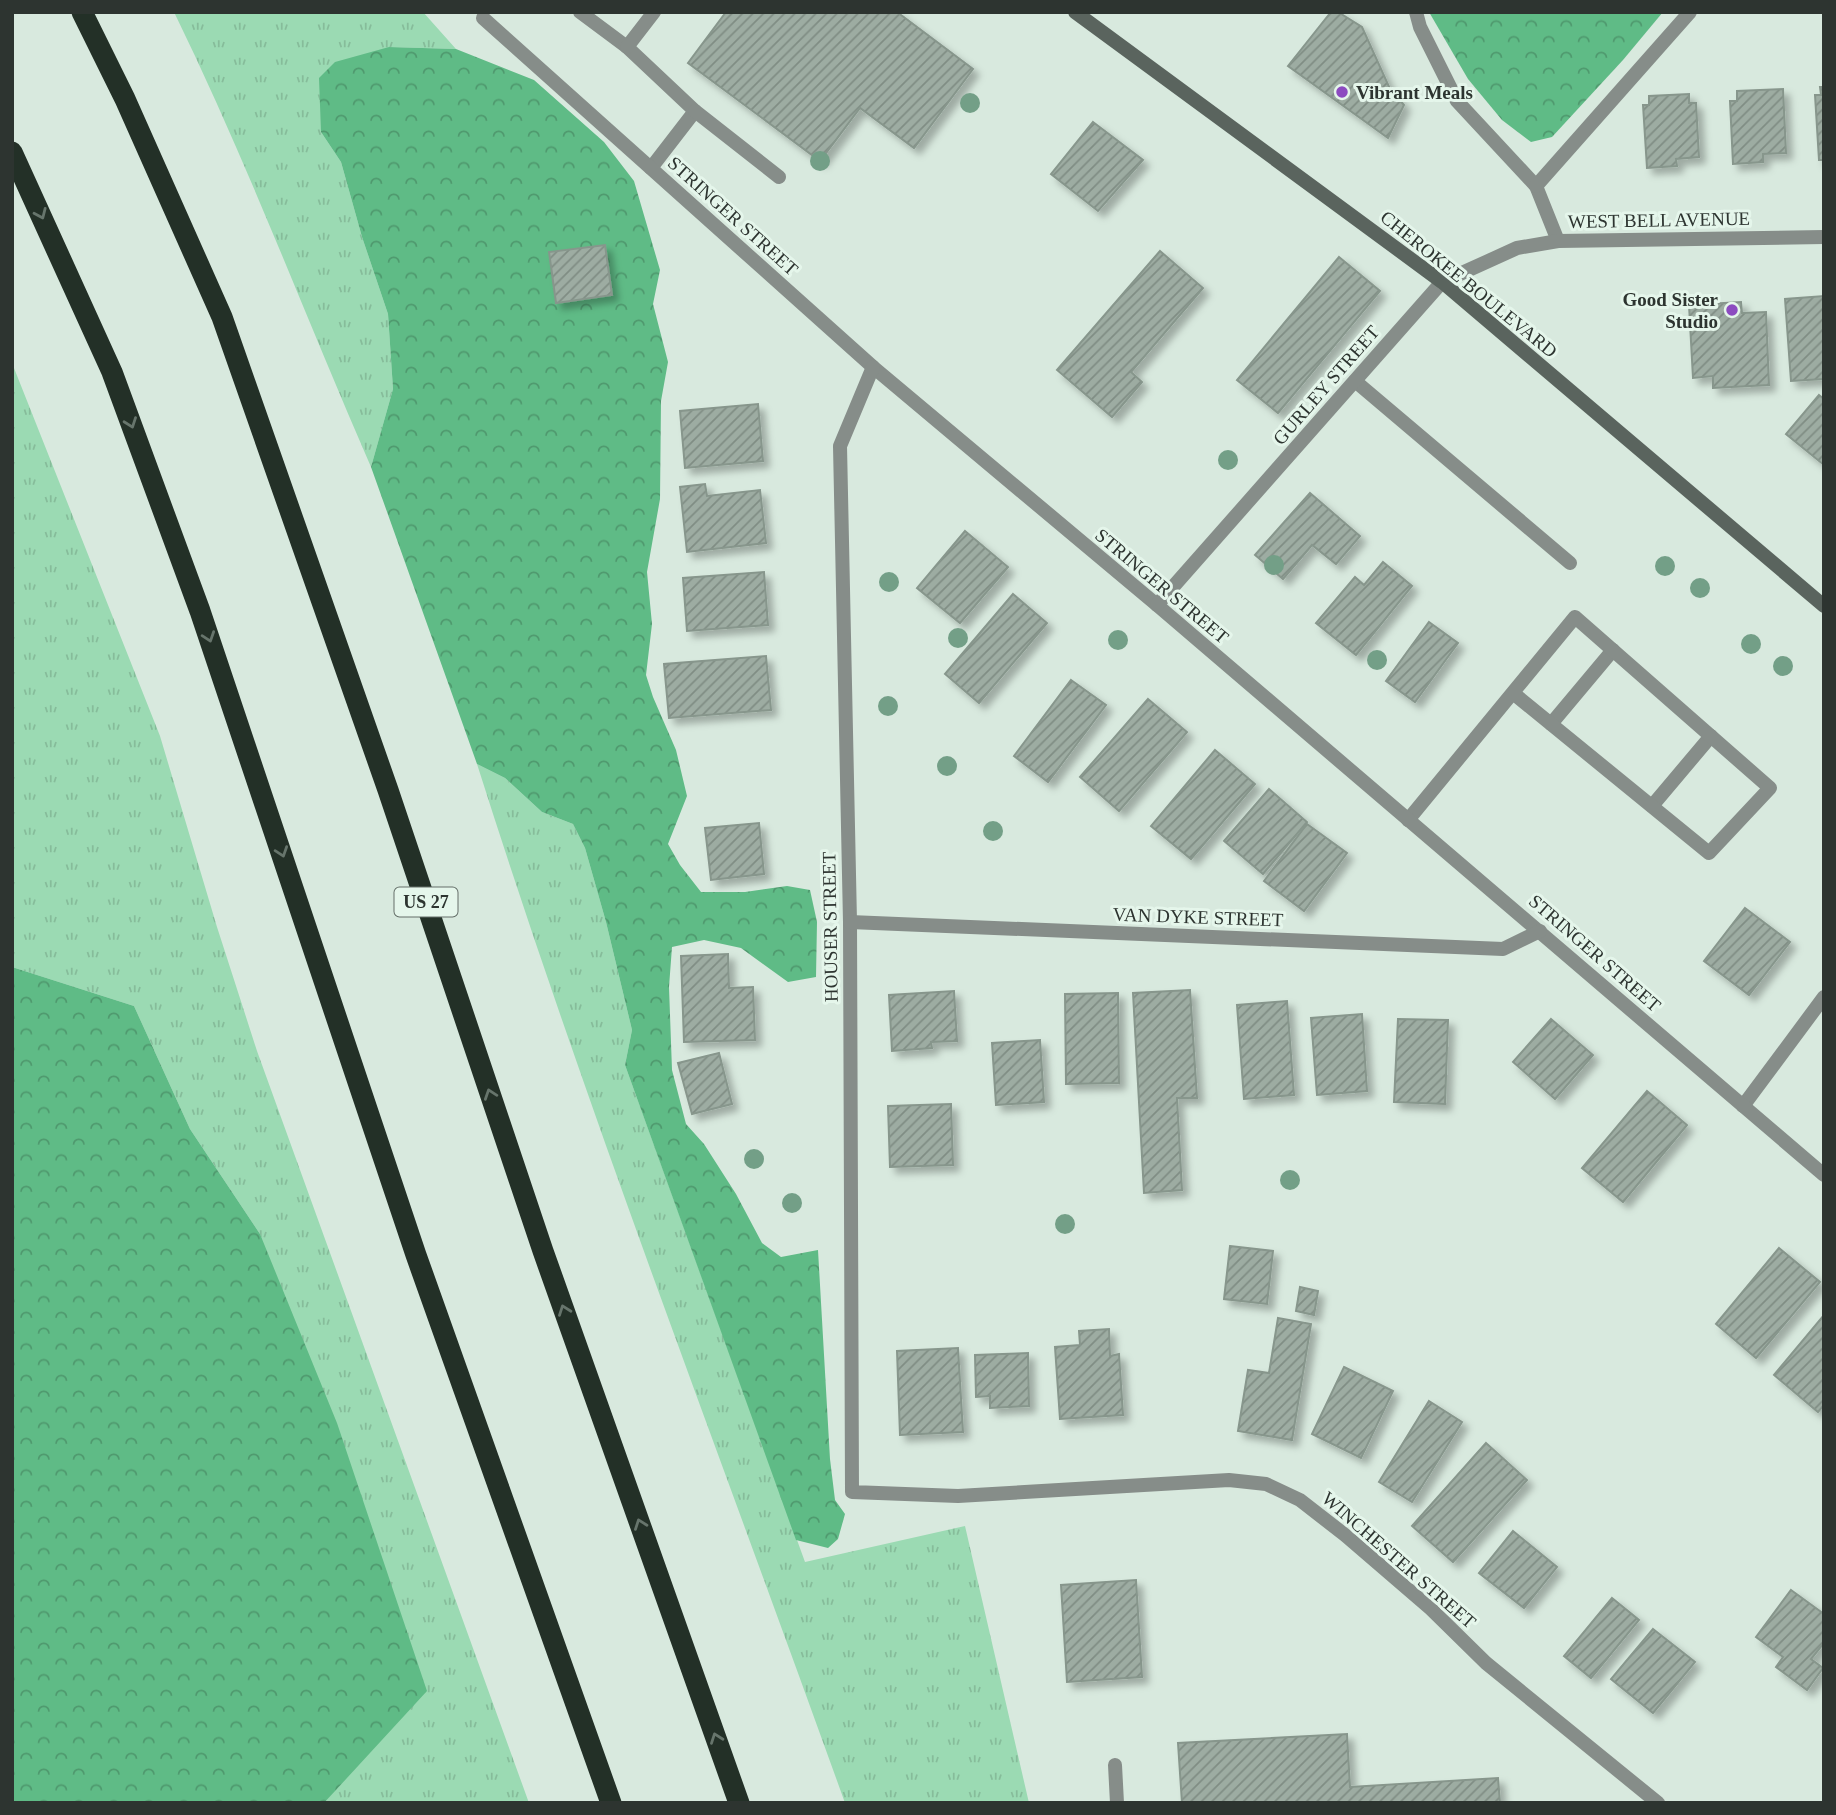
<svg xmlns="http://www.w3.org/2000/svg" width="1836" height="1815" font-family="Georgia,serif">
	<style>
		.grass { fill: url(#grass-tufts) }
		.forest { fill: url(#forest-crowns); fill-rule: evenodd }
		.building { fill: url(#building-hatch); stroke: #87968c; stroke-width: 2; filter: url(#shadow) }
		.lines { fill: none; stroke-linecap: round; stroke-linejoin: round }
		.lane { stroke: #868d89; stroke-width: 14 }
		.street { stroke: #868d89; stroke-width: 14 }
		.secondary { stroke: #5a645e; stroke-width: 14 }
		.highway { stroke: #233027; stroke-width: 21 }
		.tree { fill: #739f87 }
		.oneway { stroke: #67756c }
		.poi-dot { fill: #8c4bc0; stroke: #e5f6eb; stroke-width: 2.5 }
		.labels { text-anchor: middle; dominant-baseline: central; stroke-width: 6; stroke-linejoin: round; paint-order: stroke }
		.shield { fill: #e5f6eb; stroke: #646e68; stroke-width: 2 }
		.shield-label { font-size: 18px; font-weight: bold; fill: #2d3430 }
		.poi-label { font-size: 19px; font-weight: bold; fill: #2d3430; stroke: #e5f6eb; text-anchor: start }
		.street-label { font-size: 19px; fill: #2d3430; stroke: #e5f6eb }
	</style>
	<defs>
		<pattern id="grass-tufts" width="24" height="20" patternUnits="userSpaceOnUse" patternTransform="scale(1.75)"><rect width="24" height="20" fill="#9bdab3"/><path d="M3 7l-1-3M5 7V3M7 7l1-3M15 17l-1-3M17 17v-4M19 17l1-3" fill="none" stroke="#86bc9a"/></pattern>
		<pattern id="forest-crowns" width="20" height="18" patternUnits="userSpaceOnUse" patternTransform="scale(1.75)"><rect width="20" height="18" fill="#5fbb86"/><path d="M2 6a3 3 0 1 1 6 0M12 15a3 3 0 1 1 6 0" fill="none" stroke="#4f996e"/></pattern>
		<pattern id="building-hatch" width="6" height="6" patternUnits="userSpaceOnUse" patternTransform="scale(1.75)"><rect width="6" height="6" fill="#9daca2"/><path d="M-1 1l2-2M0 6l6-6M5 7l2-2" fill="none" stroke="#808d84"/></pattern>
		<filter id="shadow"><feDropShadow dx="6" dy="6" stdDeviation="3.5" flood-color="#0004"/></filter>
	</defs>
	<rect width="100%" height="100%" fill="#d8e9de"/>
	<!-- grass -->
	<g class="grass">
		<path d="M174,12H423L456,49L389,47L321,132L341,162L362,237L388,314L393,389L371,467C305,316 247,161 174,12Z"/>
		<path d="M12,363L160,736L217,927L257,1051L529,1803H324L346,1777L260,1234L190,1129L134,1006L12,967Z"/>
		<path d="M477,764L505,778L542,812L573,824L585,848L606,922L632,1030L625,1065L805,1562L965,1526L1029,1803H845C721,1457 588,1114 477,764Z"/>
	</g>
	<!-- forest -->
	<g class="forest">
		<path d="M1429,12H1663L1623,60L1552,137L1531,142L1502,120L1468,79Z"/>
		<path d="M389,47L456,49L534,80L604,142L634,181L660,270L653,304L668,362L661,401L660,499L647,572L652,624L646,675L653,697L676,750L687,796L668,844L680,865L701,892H745L787,886L810,890L817,922L816,977L788,982L741,948L704,940L672,947L669,987L672,1070L686,1124L704,1144L736,1194L762,1243L781,1257L818,1250L830,1459L835,1500L845,1514L838,1539L828,1548L796,1540L625,1065L632,1030L606,922L585,848L573,824L542,812L505,778L477,764L371,467L393,389L388,314L362,237L341,162L321,132L319,78L335,62ZM605,245L612,294L549,252Z"/>
		<path d="M12,967L134,1006L190,1129L260,1234L337,1423L427,1691L324,1803H12Z"/>
	</g>
	<!-- building -->
	<g class="building">
		<path d="M726,12H897L973,69L914,148L860,108L820,161L688,63Z"/>
		<path d="M1331,12H1338L1362,27L1390,89L1404,105L1388,138L1288,66Z"/>
		<path d="M1820,87H1824V160H1819L1815,95H1821Z"/>
		<path d="M1783,89L1786,153L1763,154V162L1733,164L1730,101H1737V91Z"/>
		<path d="M1689,94V103H1696L1699,157L1676,159L1677,166L1647,168L1643,105H1649V96Z"/>
		<path d="M1093,122L1143,160L1098,211L1051,174Z"/>
		<path d="M605,245L612,295L556,303L549,252Z"/>
		<path d="M1160,251L1203,288L1131,372L1142,382L1112,417L1057,370Z"/>
		<path d="M1339,257L1380,291L1278,413L1237,380Z"/>
		<path d="M1824,296V379L1791,381L1785,299Z"/>
		<path d="M1741,302L1742,313L1766,312L1769,385L1713,388V376L1693,378L1689,305Z"/>
		<path d="M1819,395L1824,399V465L1786,434Z"/>
		<path d="M758,404L763,461L685,468L680,411Z"/>
		<path d="M705,484L707,496L760,490L766,543L687,552L680,487Z"/>
		<path d="M1310,493L1360,536L1336,564L1312,545L1283,579L1255,555Z"/>
		<path d="M965,531L1008,567L960,623L917,588Z"/>
		<path d="M1383,562L1412,586L1356,655L1316,623L1355,577L1364,585Z"/>
		<path d="M764,572L768,625L687,631L683,578Z"/>
		<path d="M1013,594L1047,623L979,703L945,674Z"/>
		<path d="M1429,622L1458,643L1415,702L1386,681Z"/>
		<path d="M766,656L771,710L669,718L664,664Z"/>
		<path d="M1071,680L1106,705L1048,782L1014,756Z"/>
		<path d="M1148,699L1187,732L1119,811L1080,777Z"/>
		<path d="M1215,750L1255,784L1191,859L1151,826Z"/>
		<path d="M1269,789L1307,822L1263,874L1224,841Z"/>
		<path d="M759,823L764,874L711,880L705,828Z"/>
		<path d="M1307,824L1347,853L1304,911L1264,881Z"/>
		<path d="M1745,908L1790,942L1749,995L1704,961Z"/>
		<path d="M728,954L729,988L753,987L755,1040L684,1042L681,956Z"/>
		<path d="M1190,990L1197,1098H1177L1182,1190L1144,1193L1133,993Z"/>
		<path d="M954,991L957,1041L931,1042L932,1048L892,1051L889,995Z"/>
		<path d="M1118,993L1119,1083L1066,1084L1065,994Z"/>
		<path d="M1287,1001L1294,1095L1244,1099L1237,1005Z"/>
		<path d="M1362,1014L1367,1091L1317,1095L1311,1018Z"/>
		<path d="M1398,1019L1448,1020L1445,1104L1394,1102Z"/>
		<path d="M1551,1019L1593,1055L1555,1099L1513,1062Z"/>
		<path d="M1040,1040L1044,1102L996,1105L992,1043Z"/>
		<path d="M719,1053L732,1104L692,1114L678,1063Z"/>
		<path d="M1647,1091L1687,1125L1623,1202L1582,1168Z"/>
		<path d="M951,1104L953,1165L890,1167L888,1106Z"/>
		<path d="M1230,1246L1273,1251L1267,1304L1224,1299Z"/>
		<path d="M1779,1248L1820,1282L1756,1358L1716,1324Z"/>
		<path d="M1300,1287L1318,1291L1314,1315L1296,1311Z"/>
		<path d="M1824,1315V1405L1818,1412L1774,1375Z"/>
		<path d="M1278,1318L1311,1324L1292,1440L1238,1431L1248,1370L1269,1373Z"/>
		<path d="M1109,1329L1110,1356L1119,1354L1123,1415L1060,1419L1055,1347L1080,1345L1079,1331Z"/>
		<path d="M958,1348L963,1432L900,1435L897,1351Z"/>
		<path d="M1028,1353L1029,1406L990,1408V1396L976,1397L975,1355Z"/>
		<path d="M1344,1367L1393,1391L1361,1458L1312,1434Z"/>
		<path d="M1429,1401L1462,1422L1412,1502L1379,1482Z"/>
		<path d="M1486,1443L1527,1480L1453,1562L1412,1526Z"/>
		<path d="M1513,1531L1557,1567L1524,1608L1479,1573Z"/>
		<path d="M1136,1580L1142,1677L1067,1682L1061,1585Z"/>
		<path d="M1791,1590L1824,1614V1643L1811,1659L1823,1668L1807,1690L1776,1667L1783,1657L1756,1637Z"/>
		<path d="M1612,1598L1639,1620L1591,1678L1564,1656Z"/>
		<path d="M1653,1629L1695,1662L1653,1713L1611,1679Z"/>
		<path d="M1347,1734L1350,1787L1498,1778L1500,1803H1182L1178,1743Z"/>
	</g>
	<g class="lines">
		<!-- lane -->
		<g class="lane">
			<path d="M580,12L627,47L695,111L651,168"/>
			<path d="M627,47L654,12"/>
			<path d="M695,111L779,177"/>
			<path d="M1355,381L1570,563"/>
			<path d="M1551,724L1613,650"/>
			<path d="M1652,806L1711,736"/>
			<path d="M1408,820L1575,617L1770,788L1709,853L1513,693"/>
			<path d="M1743,1106L1824,997"/>
			<path d="M1115,1765L1117,1803"/>
		</g>
		<!-- street -->
		<g class="street">
			<path d="M1416,12L1420,27L1457,101L1536,186L1558,241"/>
			<path d="M483,18L873,367L1157,605L1824,1175"/>
			<path d="M1536,186L1690,12"/>
			<path d="M873,367L840,446L850,922L852,1492L958,1496L1229,1480L1266,1484L1300,1500L1345,1535L1431,1609L1486,1663L1658,1803"/>
			<path d="M1157,605L1442,282L1517,248L1558,241L1824,237"/>
			<path d="M850,922L1503,949L1540,931"/>
		</g>
		<!-- secondary -->
		<path class="secondary" d="M1075,12L1442,282L1824,606"/>
		<!-- highway -->
		<g class="highway">
			<path d="M82,12L125,99L222,317L388,790L543,1251L739,1803"/>
			<path d="M12,152L112,372L200,611L416,1255L611,1803"/>
		</g>
	</g>
	<!-- trees -->
	<g class="tree">
		<circle cx="970" cy="103" r="10"/>
		<circle cx="820" cy="161" r="10"/>
		<circle cx="1228" cy="460" r="10"/>
		<circle cx="1274" cy="565" r="10"/>
		<circle cx="1665" cy="566" r="10"/>
		<circle cx="889" cy="582" r="10"/>
		<circle cx="1700" cy="588" r="10"/>
		<circle cx="958" cy="638" r="10"/>
		<circle cx="1118" cy="640" r="10"/>
		<circle cx="1751" cy="644" r="10"/>
		<circle cx="1377" cy="660" r="10"/>
		<circle cx="1783" cy="666" r="10"/>
		<circle cx="888" cy="706" r="10"/>
		<circle cx="947" cy="766" r="10"/>
		<circle cx="993" cy="831" r="10"/>
		<circle cx="754" cy="1159" r="10"/>
		<circle cx="1290" cy="1180" r="10"/>
		<circle cx="792" cy="1203" r="10"/>
		<circle cx="1065" cy="1224" r="10"/>
	</g>
	<!-- one-way arrows -->
	<defs><path id="oneway-chevron" d="M-2-3.5L2.5 0L-2 3.5" fill="none" stroke-width="1.6" stroke-linecap="round" stroke-linejoin="round" transform="scale(1.75)"/></defs>
	<g class="oneway">
		<use href="#oneway-chevron" transform="translate(41 214) rotate(66)"/>
		<use href="#oneway-chevron" transform="translate(131 423) rotate(70)"/>
		<use href="#oneway-chevron" transform="translate(209 637) rotate(71)"/>
		<use href="#oneway-chevron" transform="translate(282 852) rotate(71)"/>
		<use href="#oneway-chevron" transform="translate(490 1094) rotate(-109)"/>
		<use href="#oneway-chevron" transform="translate(564 1310) rotate(-110)"/>
		<use href="#oneway-chevron" transform="translate(640 1524) rotate(-110)"/>
		<use href="#oneway-chevron" transform="translate(716 1738) rotate(-110)"/>
	</g>
	<!-- markers -->
	<g class="poi-dot">
		<circle cx="1342" cy="92" r="7"/>
		<circle cx="1732" cy="310" r="7"/>
	</g>
	<g class="labels">
		<!-- shield labels -->
		<rect class="shield" x="394.5" y="887.5" width="63" height="29" rx="5"/>
		<g class="shield-label">
			<text x="426" y="902">US 27</text>
		</g>
		<!-- poi labels -->
		<g class="poi-label">
			<text x="1356" y="92">Vibrant Meals</text>
			<text x="1718" y="299" text-anchor="end">Good Sister<tspan x="1718" dy="22">Studio</tspan></text>
		</g>
		<!-- street labels -->
		<g class="street-label">
			<text transform="translate(733 216) rotate(42)">STRINGER STREET</text>
			<text transform="translate(1659 220) rotate(-1)">WEST BELL AVENUE</text>
			<text transform="translate(1469 284) rotate(39)">CHEROKEE BOULEVARD</text>
			<text transform="translate(1326 385) rotate(-49)">GURLEY STREET</text>
			<text transform="translate(1162 586) rotate(40)">STRINGER STREET</text>
			<text transform="translate(1198 917) rotate(2)">VAN DYKE STREET</text>
			<text transform="translate(830 927) rotate(-91)">HOUSER STREET</text>
			<text transform="translate(1595 953) rotate(41)">STRINGER STREET</text>
			<text transform="translate(1399 1560) rotate(41)">WINCHESTER STREET</text>
		</g>
	</g>
	<!-- border -->
	<rect width="1836" height="1815" fill="none" stroke="#2d3430" stroke-width="28"/>
</svg>
